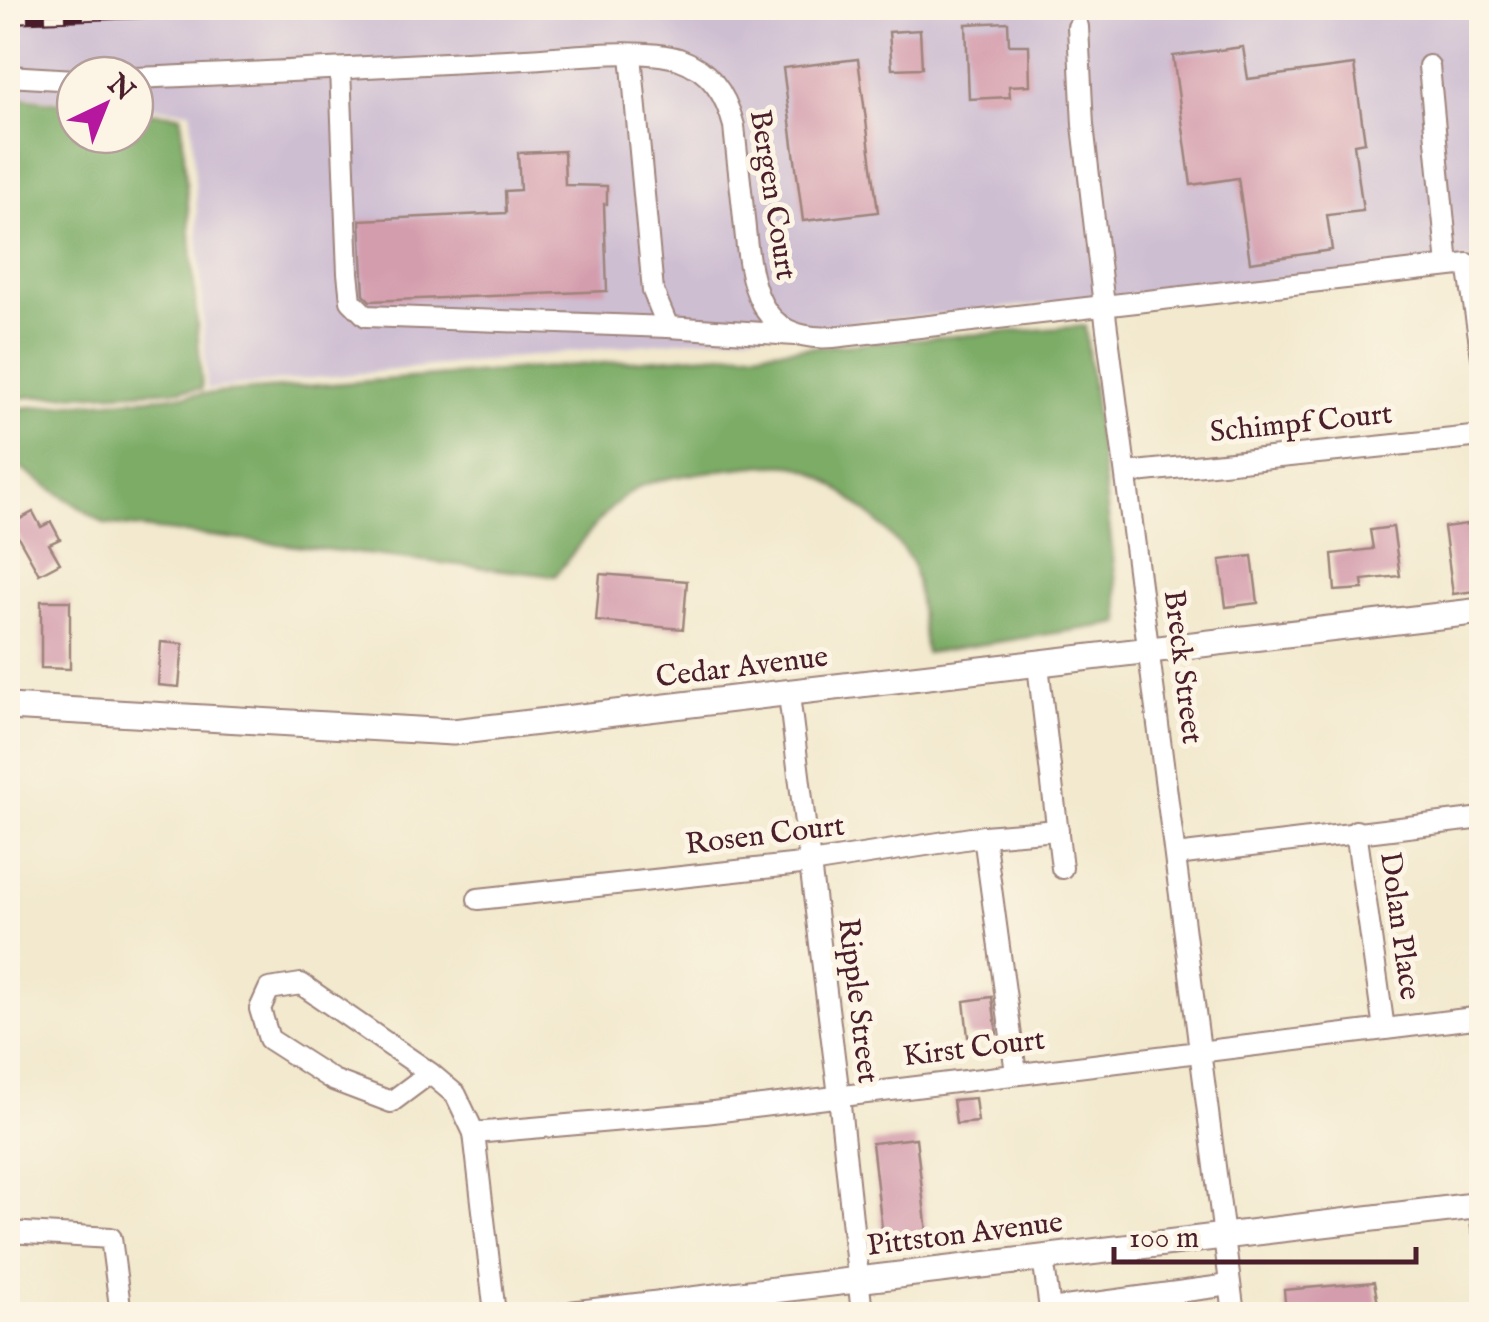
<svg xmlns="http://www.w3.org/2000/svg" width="1489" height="1322" font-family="'IM FELL English',serif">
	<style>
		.industrial { fill: #cebed2 }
		.forest { fill: #7cac66; stroke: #636648; stroke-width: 2.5 }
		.building { fill: #d49dad }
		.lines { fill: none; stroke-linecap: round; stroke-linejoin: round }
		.minor-casing { stroke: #9e847c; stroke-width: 24 }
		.major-casing { stroke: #9e847c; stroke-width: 29 }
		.minor { stroke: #fff; stroke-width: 20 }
		.major { stroke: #fff; stroke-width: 25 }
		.rail-casing { stroke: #4a1f2b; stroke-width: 10 }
		.rail { stroke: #fcf5e5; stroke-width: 6; stroke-dasharray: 19; stroke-linecap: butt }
		.labels { text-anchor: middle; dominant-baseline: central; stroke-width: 10; stroke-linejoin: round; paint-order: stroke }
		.street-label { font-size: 30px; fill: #4a1f2b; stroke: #fcf5e5 }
	</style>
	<rect width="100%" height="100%" fill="#fcf5e5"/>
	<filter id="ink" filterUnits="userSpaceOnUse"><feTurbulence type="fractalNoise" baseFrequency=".01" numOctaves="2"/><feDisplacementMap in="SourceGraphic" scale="20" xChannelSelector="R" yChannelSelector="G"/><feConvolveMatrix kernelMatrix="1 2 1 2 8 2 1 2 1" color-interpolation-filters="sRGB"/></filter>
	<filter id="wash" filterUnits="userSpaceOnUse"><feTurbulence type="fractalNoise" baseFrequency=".0048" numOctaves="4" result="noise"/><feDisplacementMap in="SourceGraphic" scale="40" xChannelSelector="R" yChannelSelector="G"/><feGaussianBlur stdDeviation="2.25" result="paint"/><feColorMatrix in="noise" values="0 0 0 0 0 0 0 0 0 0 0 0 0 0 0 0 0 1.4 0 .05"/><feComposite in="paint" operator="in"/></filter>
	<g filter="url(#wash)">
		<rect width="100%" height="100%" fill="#f2e9ce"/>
		<!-- industrial -->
		<path class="industrial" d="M8,8H1481V345L1471,260L207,389L191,111L135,106V75H75V102L8,94Z"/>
		<!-- forest -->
		<g class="forest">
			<path d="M8,96L75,105V135H135V111L181,115L202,389L8,398Z"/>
			<path d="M1085,326L1121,623L926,653C923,636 917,575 912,563C898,536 826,472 797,466C773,461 660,476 639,487C605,506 579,546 555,576L105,524L8,460V409Z"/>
		</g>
		<g id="blocks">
			<!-- building -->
			<g class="building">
				<path d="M1008,22L1009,45H1029L1030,85L1009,86L1010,97L969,99L966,24Z"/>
				<path d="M920,30L922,68L892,69L889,32Z"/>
				<path d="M1243,47L1248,79L1354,65L1365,142L1354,144L1363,211L1327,215L1332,250L1250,262L1238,178L1191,185L1173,56Z"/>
				<path d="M858,59L878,212L803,221L783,68Z"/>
				<path d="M564,151L565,185L607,186V204H604L607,291L370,301L364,295L360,220L506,213L505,191L520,190L518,153Z"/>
				<path d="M33,512L41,527L51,522L60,539L49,544L60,563L39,574L11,524Z"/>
				<path d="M1482,522V590L1453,594L1444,527Z"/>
				<path d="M1393,527L1400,576L1362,580L1363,589L1335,591L1332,554L1373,549L1370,530Z"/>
				<path d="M1252,556L1258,603L1226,607L1220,560Z"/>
				<path d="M600,574L687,581L683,629L596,621Z"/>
				<path d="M41,601H70V669L41,668Z"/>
				<path d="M161,642L183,644L179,687L158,685Z"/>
				<path d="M992,997L997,1034L968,1037L964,1001Z"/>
				<path d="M975,1098L978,1122L956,1124L953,1100Z"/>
				<path d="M916,1138L928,1241L884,1246L872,1143Z"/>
				<path d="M1374,1282L1380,1314H1286L1284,1290Z"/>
			</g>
		</g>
	</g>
	<g filter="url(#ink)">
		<use href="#blocks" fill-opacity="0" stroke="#9e847c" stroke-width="2.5"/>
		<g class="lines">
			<!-- minor casing -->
			<g class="minor-casing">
				<g id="minor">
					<path d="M1078,27L1083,125L1104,306L1234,1314"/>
					<path d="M631,55L653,291L668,327L795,335"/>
					<path d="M1429,66L1448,266"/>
					<path d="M340,69L348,273L351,301L366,316L668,327"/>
					<path d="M8,76L75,80"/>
					<path d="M135,78C265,73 395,65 526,59C568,57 640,47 679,59C711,70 726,95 734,126C737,157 741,188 744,219C750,280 755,343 833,337L1468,264L1482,357"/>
					<path d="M1126,473L1482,436"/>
					<path d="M1038,665L1062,868"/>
					<path d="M789,695L839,1096L862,1314"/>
					<path d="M1356,831L1384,1029"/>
					<path d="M984,836L1016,1073"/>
					<path d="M1176,855L1482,818"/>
					<path d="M478,899L810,863L984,836L1058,830"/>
					<path d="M430,1073L391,1102L333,1080L269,1039L260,1009L269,989L301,984L430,1073L456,1095L474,1133L495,1314"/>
					<path d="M474,1133L705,1113L1482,1017"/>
					<path d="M1479,1205L1482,1229"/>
					<path d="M8,1232L111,1238L121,1314"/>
					<path d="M1043,1258L1050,1309L1230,1285"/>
				</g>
			</g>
			<!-- major casing -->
			<g class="major-casing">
				<g id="major">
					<path d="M8,707L453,732L1482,611"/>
					<path d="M574,1314L1482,1205"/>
				</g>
			</g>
			<!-- minor -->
			<use href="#minor" class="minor"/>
			<!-- major -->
			<use href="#major" class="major"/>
			<!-- rail casing -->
			<g class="rail-casing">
				<path id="rail" d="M8,19L308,8"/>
			</g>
			<!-- rail -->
			<use href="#rail" class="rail"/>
		</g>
	</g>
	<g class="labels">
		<!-- street labels -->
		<g class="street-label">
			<text transform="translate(772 195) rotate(81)">Bergen Court</text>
			<text transform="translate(1301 424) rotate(-6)">Schimpf Court</text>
			<text transform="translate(1182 667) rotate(83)">Breck Street</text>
			<text transform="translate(742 668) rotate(-7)">Cedar Avenue</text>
			<text transform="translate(765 836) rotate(-7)">Rosen Court</text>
			<text transform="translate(1399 926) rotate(82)">Dolan Place</text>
			<text transform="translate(857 1001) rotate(83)">Ripple Street</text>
			<text transform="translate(974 1049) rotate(-7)">Kirst Court</text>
			<text transform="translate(965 1235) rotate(-7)">Pittston Avenue</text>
		</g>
	</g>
	<!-- margin -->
	<rect width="1489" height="1322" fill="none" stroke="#fcf5e5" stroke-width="40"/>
	<!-- north arrow -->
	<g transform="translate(105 105) rotate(43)"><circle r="48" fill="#fcf5e5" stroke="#b59f9b" stroke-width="2.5"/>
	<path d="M0-8L18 38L0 25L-18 38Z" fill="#b5179e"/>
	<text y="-15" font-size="28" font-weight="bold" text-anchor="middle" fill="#4a1f2b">N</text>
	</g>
	<!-- scale -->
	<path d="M1114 1247v15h302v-15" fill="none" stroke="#4a1f2b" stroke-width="5"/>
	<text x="1129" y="1247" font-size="30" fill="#4a1f2b" stroke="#fcf5e5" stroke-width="8" paint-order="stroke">100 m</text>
</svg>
